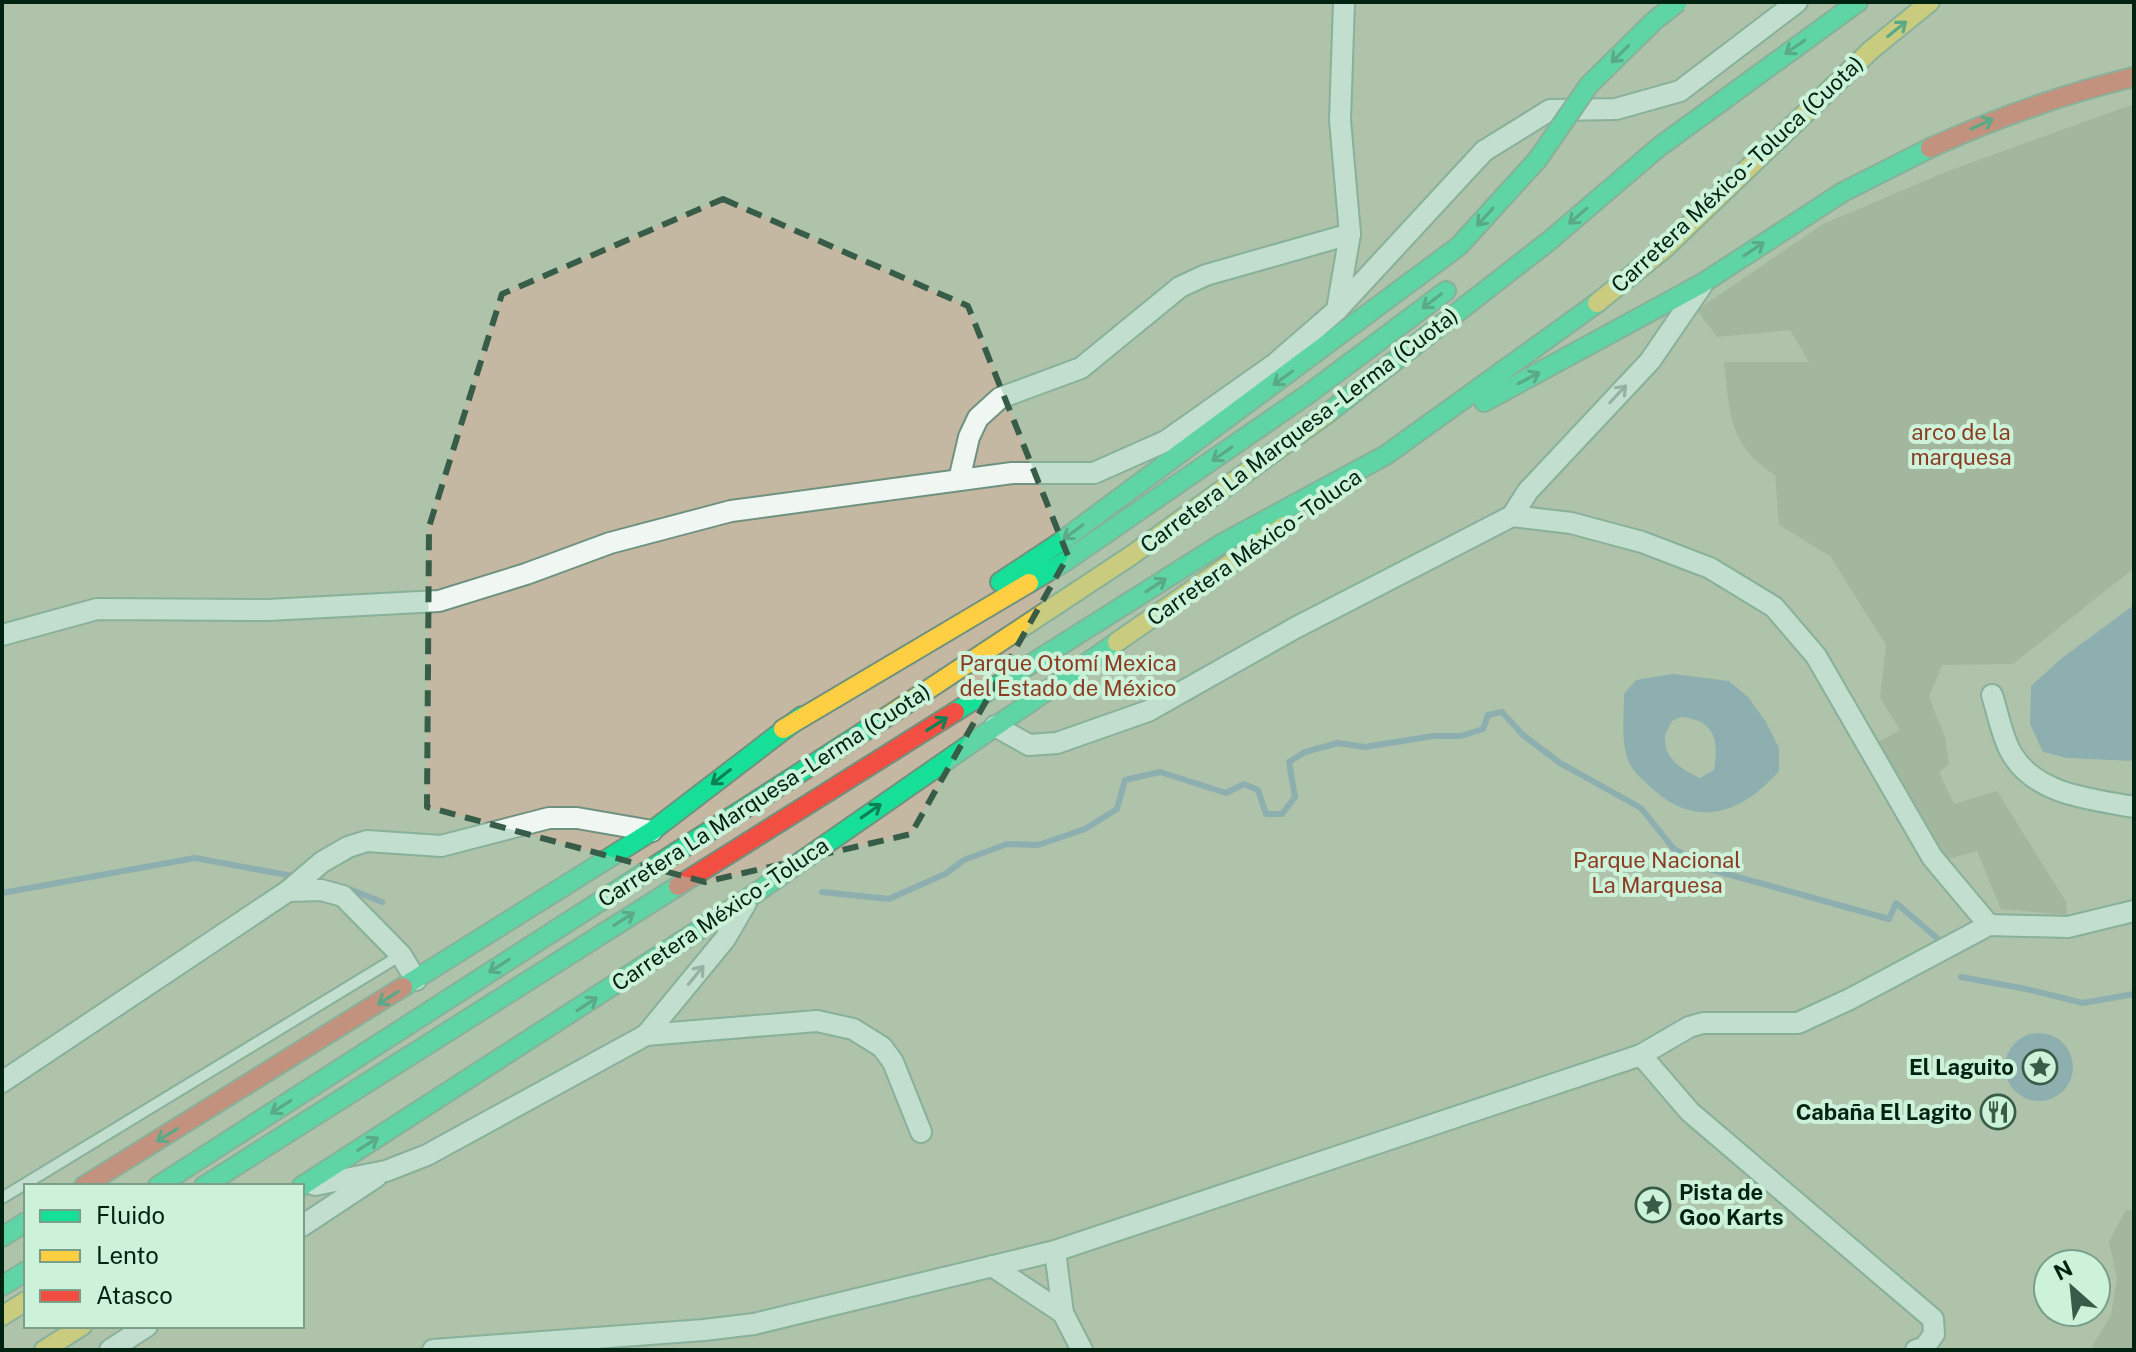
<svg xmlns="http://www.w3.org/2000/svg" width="2136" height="1352" font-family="'Public Sans',sans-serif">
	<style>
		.green { fill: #c5b8a3; fill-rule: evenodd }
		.forest { fill: #ac9d87 }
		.water { fill: #7c8faf; fill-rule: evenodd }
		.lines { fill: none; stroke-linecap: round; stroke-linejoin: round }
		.stream { stroke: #7c8faf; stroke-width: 6 }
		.lane-casing { stroke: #6f927f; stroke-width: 14 }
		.street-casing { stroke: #6f927f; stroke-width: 24 }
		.fast-casing { stroke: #6f927f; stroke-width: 22 }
		.slow-casing { stroke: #6f927f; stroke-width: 22 }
		.jam-casing { stroke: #6f927f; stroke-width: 22 }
		.lane { stroke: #f0f7f3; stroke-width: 10 }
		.street { stroke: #f0f7f3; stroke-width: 20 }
		.fast { stroke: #16e098; stroke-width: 18 }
		.slow { stroke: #ffcf43; stroke-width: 18 }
		.jam { stroke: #f24e42; stroke-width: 18 }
		.fast-bridge-casing { stroke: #6f927f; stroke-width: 22; stroke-linecap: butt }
		.fast-bridge { stroke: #16e098; stroke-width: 18 }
		.oneway { stroke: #0b8154 }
		.oneway2 { stroke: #84978d }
		.marked { fill: none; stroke: #375d48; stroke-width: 6; stroke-dasharray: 16 10; stroke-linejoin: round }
		.labels { text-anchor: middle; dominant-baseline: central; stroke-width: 8; stroke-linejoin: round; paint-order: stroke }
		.street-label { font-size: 22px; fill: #002210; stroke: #ccf3da }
		.park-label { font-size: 22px; fill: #8c3b23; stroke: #ccf3da }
		.poi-label { font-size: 22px; font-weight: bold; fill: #002210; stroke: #ccf3da; text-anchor: end }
	</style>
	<rect width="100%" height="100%" fill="#9dcab0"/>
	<!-- green -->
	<path class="green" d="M2,2H2134V1350H2ZM26,1186H302V1326H26ZM2048,1264H2096V1312H2048Z"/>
	<!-- forest -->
	<g class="forest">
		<path d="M2134,104V568L2013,664L1942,665L1929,697L1945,737L1949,764L1939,772L1954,804L1997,791L2066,902L2067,915L2001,909L1977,851L1948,859L1875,744L1900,730L1880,698L1886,645L1830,556L1779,525L1775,475C1728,444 1730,413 1724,362H1809L1790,330L1717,337L1697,310L1823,224L1951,170Z"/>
		<path d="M2126,1209L2134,1213V1350H2090L2111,1315L2117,1278L2109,1242Z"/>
	</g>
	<!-- water -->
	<g class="water">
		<path d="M2134,605V761L2067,758L2043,752L2030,724L2031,686L2062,658Z"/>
		<path d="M1673,674L1729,681L1748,697L1766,722L1779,748V771C1744,811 1700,830 1655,791C1645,782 1630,770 1627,757C1621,738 1624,715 1624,694L1636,680ZM1681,717C1715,720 1719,740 1714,770L1700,778C1685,771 1665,760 1665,740C1664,735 1669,727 1672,721Z"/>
		<circle cx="2039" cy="1067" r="34"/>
	</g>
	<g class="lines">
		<!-- stream -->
		<g class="stream">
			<path d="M344,887L382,902"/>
			<path d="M822,892L889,899L945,874L964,860L1007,844L1038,845L1085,829L1117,809L1125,780L1160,772L1226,793L1244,784L1258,790L1266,814H1282L1295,797L1289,762L1305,752L1338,743L1365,747L1433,736H1461L1483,729L1488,715L1502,712L1523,735L1560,763L1641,808L1673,848L1709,869L1889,919L1896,903L1937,938"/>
			<path d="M2,893L195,858L298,877"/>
			<path d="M1961,977L2026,989L2083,1003L2134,994"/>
		</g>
		<!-- lane casing -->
		<g class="lane-casing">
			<path id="lane" d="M2,1198L401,955"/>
		</g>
		<!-- street casing -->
		<g class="street-casing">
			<g id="street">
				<path d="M1337,310L1484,151L1550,110L1616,109L1680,91L1797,2"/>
				<path d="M959,480L969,437L978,418L1000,398L1081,368L1180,287L1206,275L1350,234"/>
				<path d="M1512,516L1571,523L1642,542L1710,568L1774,607L1816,656L1932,857L1989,925"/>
				<path d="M2,635L97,609L268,610L439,601L526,574L610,543L731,511L1012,473H1094L1166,441L1275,364L1337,310L1350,234L1340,120L1344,2"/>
				<path d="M1992,695C1998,713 2002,738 2012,754C2036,795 2091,799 2134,807"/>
				<path d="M995,726L1029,745L1057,743L1148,711L1295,628L1512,516L1528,491L1650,361L1702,285"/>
				<path d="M288,891L322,862L348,847L367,841L441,846L549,818H577L652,831"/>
				<path d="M646,1035L817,1021L853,1029L882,1047L893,1062L921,1132"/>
				<path d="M1641,1055L1690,1112L1933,1319L1934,1334L1924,1348L1916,1350"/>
				<path d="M2,1082L288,891L321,890L343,896L401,955L416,980"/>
				<path d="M315,1185L386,1171L427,1155L646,1035L725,939L746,903"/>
				<path d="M302,1226L376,1177"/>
				<path d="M1055,1251L1063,1313L1082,1350"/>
				<path d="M992,1266L1063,1313"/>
				<path d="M110,1350L147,1326"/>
				<path d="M433,1350L704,1330L754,1324L1055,1251L1641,1055L1689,1027L1703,1023H1798L1850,999L1989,925L2068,927L2134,911"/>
			</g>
		</g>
		<!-- fast casing -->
		<g class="fast-casing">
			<g id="fast">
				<path d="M1484,402L1703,283L1843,192L1930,148"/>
				<path d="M1328,413L1549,241L1659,147L1858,2"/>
				<path d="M1000,582L1059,543L1459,246L1538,159"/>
				<path d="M1029,583L1066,561L1311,392L1446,291"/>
				<path d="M955,712L1221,544L1386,455L1597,303"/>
				<path d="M403,987L652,831L802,716"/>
				<path d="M158,1186L888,716"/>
				<path d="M204,1186L678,886"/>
				<path d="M302,1186L750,897L1117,642"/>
				<path d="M2,1237L26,1222"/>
				<path d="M2,1286L26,1271"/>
			</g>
		</g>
		<!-- slow casing -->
		<g class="slow-casing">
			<g id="slow">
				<path d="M1597,303L1664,249L1871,50L1930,2"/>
				<path d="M1117,642L1284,526"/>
				<path d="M888,716L1132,555L1328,413"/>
				<path d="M783,729L1029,583"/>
				<path d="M2,1316L26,1301"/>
				<path d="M44,1350L82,1326"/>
			</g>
		</g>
		<!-- jam casing -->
		<g class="jam-casing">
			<g id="jam">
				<path d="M1930,148C1996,118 2063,94 2134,77"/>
				<path d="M678,886L955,712"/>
				<path d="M84,1186L403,987"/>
			</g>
		</g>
		<!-- lane -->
		<use href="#lane" class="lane"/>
		<!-- street -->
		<use href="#street" class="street"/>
		<!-- fast -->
		<use href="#fast" class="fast"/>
		<!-- slow -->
		<use href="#slow" class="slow"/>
		<!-- jam -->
		<use href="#jam" class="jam"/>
		<!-- fast-bridge casing -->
		<g class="fast-bridge-casing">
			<path id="fast-bridge" d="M1538,159L1589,85L1654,21L1678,2"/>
		</g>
		<!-- fast-bridge -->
		<use href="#fast-bridge" class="fast-bridge"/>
	</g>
	<!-- one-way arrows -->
	<defs><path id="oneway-shaft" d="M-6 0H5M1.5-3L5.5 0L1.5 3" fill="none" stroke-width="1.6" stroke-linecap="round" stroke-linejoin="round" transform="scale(2)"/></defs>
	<g class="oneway">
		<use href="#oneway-shaft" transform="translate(1897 29) rotate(-39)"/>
		<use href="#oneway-shaft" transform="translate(1795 47) rotate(145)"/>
		<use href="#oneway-shaft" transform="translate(1620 54) rotate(135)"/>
		<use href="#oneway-shaft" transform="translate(1982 124) rotate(-25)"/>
		<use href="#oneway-shaft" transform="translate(1578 216) rotate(139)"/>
		<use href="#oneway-shaft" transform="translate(1485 217) rotate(132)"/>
		<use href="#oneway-shaft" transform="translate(1754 249) rotate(-34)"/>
		<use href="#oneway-shaft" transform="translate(1432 301) rotate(143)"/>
		<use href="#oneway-shaft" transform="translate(1283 378) rotate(144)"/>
		<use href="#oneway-shaft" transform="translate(1529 378) rotate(-28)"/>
		<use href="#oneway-shaft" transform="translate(1222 454) rotate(145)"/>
		<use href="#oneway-shaft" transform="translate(1073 532) rotate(144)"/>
		<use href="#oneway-shaft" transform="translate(1156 585) rotate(-33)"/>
		<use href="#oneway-shaft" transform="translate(937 724) rotate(-32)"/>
		<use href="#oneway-shaft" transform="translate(721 777) rotate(142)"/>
		<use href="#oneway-shaft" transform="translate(871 811) rotate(-35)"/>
		<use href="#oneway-shaft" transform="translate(624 919) rotate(-32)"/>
		<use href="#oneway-shaft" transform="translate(499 966) rotate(147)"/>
		<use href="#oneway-shaft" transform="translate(388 998) rotate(148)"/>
		<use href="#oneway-shaft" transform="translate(587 1004) rotate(-33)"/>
		<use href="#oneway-shaft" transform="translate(281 1107) rotate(147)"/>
		<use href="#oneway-shaft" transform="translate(167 1135) rotate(148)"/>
		<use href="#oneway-shaft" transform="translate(368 1144) rotate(-32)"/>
	</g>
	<g class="oneway2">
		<use href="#oneway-shaft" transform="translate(1618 394) rotate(-47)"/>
		<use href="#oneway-shaft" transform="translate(696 975) rotate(-51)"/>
	</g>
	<!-- marked area -->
	<path d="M0 0H2136V1352H0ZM723,199L968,306L1068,556L911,834L705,882L427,807L429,527L502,294Z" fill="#9dcab0" fill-opacity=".55" fill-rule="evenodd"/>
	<path class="marked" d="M723,199L968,306L1068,556L911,834L705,882L427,807L429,527L502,294Z"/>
	<!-- icons -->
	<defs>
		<g id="sight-ring" transform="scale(1.8)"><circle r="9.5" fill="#ccf3da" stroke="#375d48" stroke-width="1.5"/><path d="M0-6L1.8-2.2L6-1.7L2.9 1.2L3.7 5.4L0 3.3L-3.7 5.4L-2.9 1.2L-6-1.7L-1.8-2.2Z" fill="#375d48"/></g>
		<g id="restaurant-ring" transform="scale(1.8)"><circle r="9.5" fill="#ccf3da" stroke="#375d48" stroke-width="1.5"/><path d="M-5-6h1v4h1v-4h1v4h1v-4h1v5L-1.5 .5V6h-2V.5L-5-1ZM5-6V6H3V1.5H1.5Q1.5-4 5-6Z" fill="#375d48"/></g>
	</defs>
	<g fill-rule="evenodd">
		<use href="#sight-ring" x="2040" y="1067"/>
		<use href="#restaurant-ring" x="1998" y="1112"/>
		<use href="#sight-ring" x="1653" y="1205"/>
	</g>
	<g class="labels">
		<!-- street labels -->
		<g class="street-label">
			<text transform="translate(1737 174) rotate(-43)">Carretera México - Toluca (Cuota)</text>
			<text transform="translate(1299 430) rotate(-37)">Carretera La Marquesa - Lerma (Cuota)</text>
			<text transform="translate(1254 547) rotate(-35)">Carretera México - Toluca</text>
			<text transform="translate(764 795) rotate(-33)">Carretera La Marquesa - Lerma (Cuota)</text>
			<text transform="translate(720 914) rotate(-34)">Carretera México - Toluca</text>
		</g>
		<!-- park labels -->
		<g class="park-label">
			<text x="1961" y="432">arco de la<tspan x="1961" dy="25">marquesa</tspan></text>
			<text x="1068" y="663">Parque Otomí Mexica<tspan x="1068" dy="25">del Estado de México</tspan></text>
			<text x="1657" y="860">Parque Nacional<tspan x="1657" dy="25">La Marquesa</tspan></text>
		</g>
		<!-- poi labels -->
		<g class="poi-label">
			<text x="2014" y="1067">El Laguito</text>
			<text x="1972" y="1112">Cabaña El Lagito</text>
			<text x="1679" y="1192" text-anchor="start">Pista de<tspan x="1679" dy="25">Goo Karts</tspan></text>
		</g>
	</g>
	<!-- border -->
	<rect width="2136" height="1352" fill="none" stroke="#002210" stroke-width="8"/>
	<!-- legend -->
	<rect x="24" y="1184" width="280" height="144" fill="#ccf3da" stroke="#7a9f89" stroke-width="2"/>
	<rect x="40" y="1210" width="40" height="12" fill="#16e098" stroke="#7a9f89" stroke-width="2"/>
	<text x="96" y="1224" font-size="24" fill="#002210">Fluido</text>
	<rect x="40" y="1250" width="40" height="12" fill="#ffcf43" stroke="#7a9f89" stroke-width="2"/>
	<text x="96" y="1264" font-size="24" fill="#002210">Lento</text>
	<rect x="40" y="1290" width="40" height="12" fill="#f24e42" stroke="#7a9f89" stroke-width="2"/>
	<text x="96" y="1304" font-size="24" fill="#002210">Atasco</text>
	<!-- north arrow -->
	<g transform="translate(2072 1288) rotate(333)"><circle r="38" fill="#ccf3da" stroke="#7a9f89" stroke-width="2"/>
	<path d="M0-6L14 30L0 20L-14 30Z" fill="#375d48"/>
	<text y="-12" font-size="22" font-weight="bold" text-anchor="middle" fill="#002210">N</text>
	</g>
</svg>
